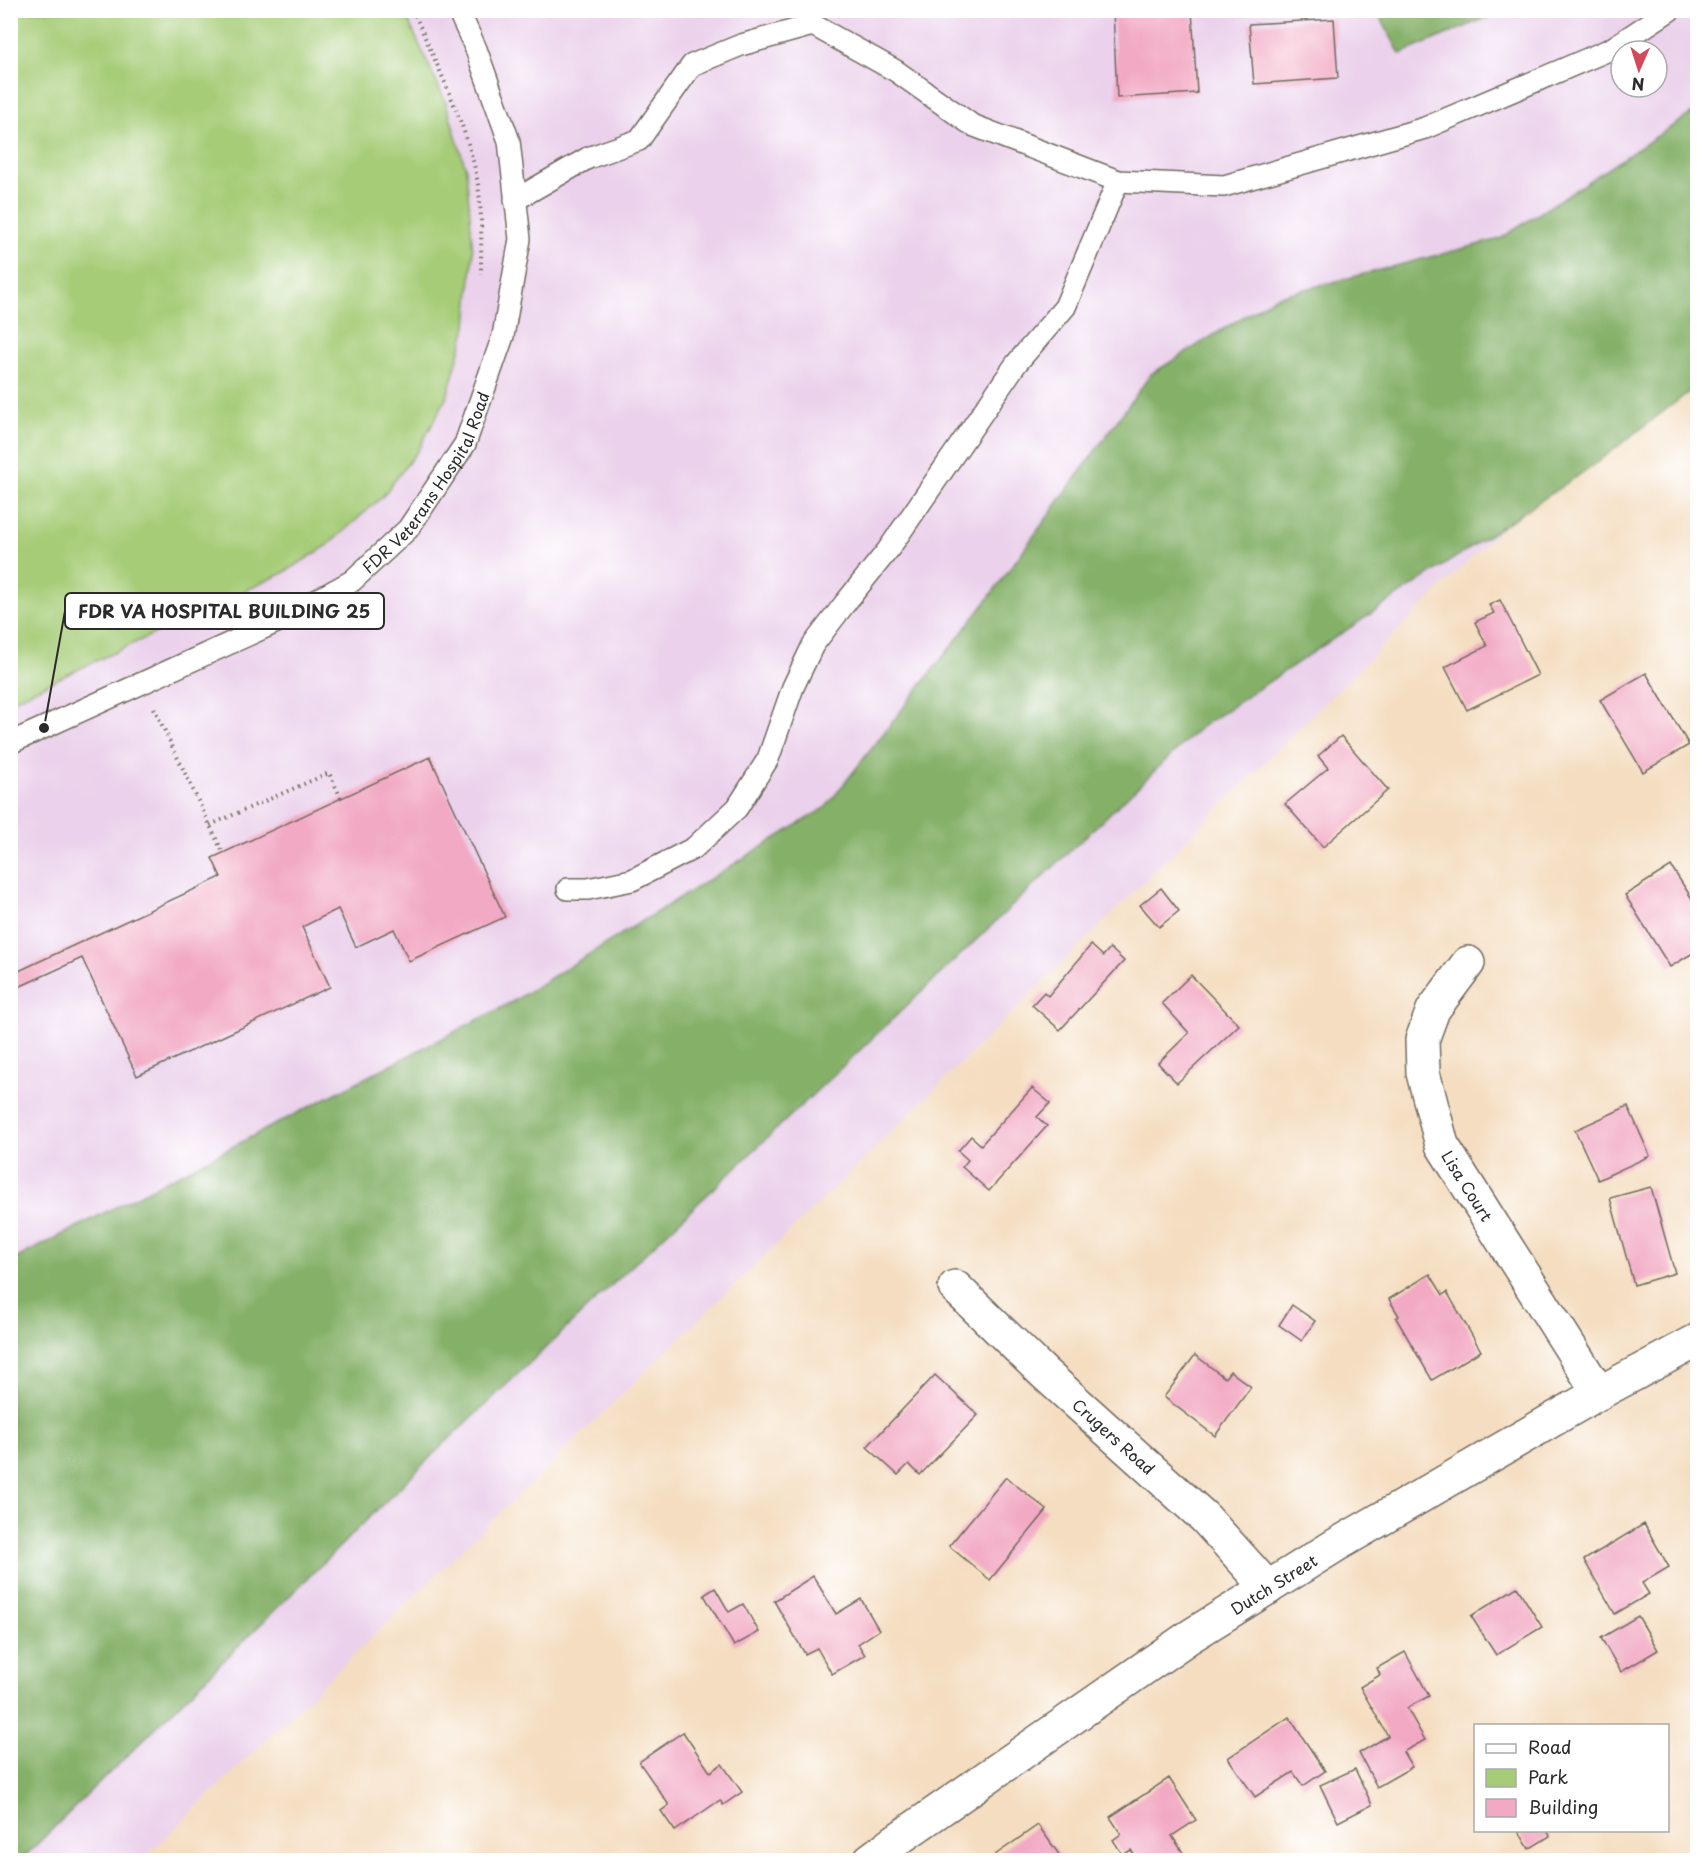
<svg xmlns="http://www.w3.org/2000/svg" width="1708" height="1871" font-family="'Playpen Sans',sans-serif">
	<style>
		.built { fill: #ebd1eb; fill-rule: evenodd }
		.green { fill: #a6cc77; stroke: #687c51; stroke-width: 1.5 }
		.forest { fill: #84b068; stroke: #586e4a; stroke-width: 1.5 }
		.building { fill: #f2a9c3 }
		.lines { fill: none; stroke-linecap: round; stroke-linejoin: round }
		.service-casing { stroke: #71695f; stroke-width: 24 }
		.minor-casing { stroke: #71695f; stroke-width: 36 }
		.tertiary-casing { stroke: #71695f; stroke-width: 36 }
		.path { stroke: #71695f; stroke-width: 4; stroke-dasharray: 1.5 4.5; stroke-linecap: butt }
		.service { stroke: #fff; stroke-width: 21 }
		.minor { stroke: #fff; stroke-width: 33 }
		.tertiary { stroke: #fff; stroke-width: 33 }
		.labels { text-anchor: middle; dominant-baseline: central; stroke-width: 4.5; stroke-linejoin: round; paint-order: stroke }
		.street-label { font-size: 16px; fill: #2b2b2b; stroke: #fff }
		.leader { fill: none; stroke: #2b2b2b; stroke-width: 2 }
		.callout-dot { fill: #2b2b2b; stroke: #fff; stroke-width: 2 }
		.callout { fill: #fff; stroke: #2b2b2b; stroke-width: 2 }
		.callout-label { font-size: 18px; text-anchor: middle; font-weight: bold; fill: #2b2b2b }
	</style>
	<rect width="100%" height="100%" fill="#fff"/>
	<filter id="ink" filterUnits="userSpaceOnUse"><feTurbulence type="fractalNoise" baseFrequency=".0167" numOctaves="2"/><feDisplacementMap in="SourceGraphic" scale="12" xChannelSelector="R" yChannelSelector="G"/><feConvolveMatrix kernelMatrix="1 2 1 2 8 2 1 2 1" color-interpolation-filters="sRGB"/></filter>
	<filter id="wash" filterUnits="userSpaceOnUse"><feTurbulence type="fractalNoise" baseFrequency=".008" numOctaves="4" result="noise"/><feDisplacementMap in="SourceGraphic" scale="24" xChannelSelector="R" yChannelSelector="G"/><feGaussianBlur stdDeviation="1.35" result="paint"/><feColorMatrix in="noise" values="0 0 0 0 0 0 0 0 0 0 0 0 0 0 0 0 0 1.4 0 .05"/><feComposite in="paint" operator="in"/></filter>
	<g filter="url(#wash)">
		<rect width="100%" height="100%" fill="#f4ddc0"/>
		<!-- built -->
		<path class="built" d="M11,11H1697V341L1579,451L859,1164L142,1860H11ZM1621,51H1657V87H1621Z"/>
		<!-- green -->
		<path class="green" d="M10,11H404L446,103L466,169L473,252L467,326L447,397L418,450L383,496L327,546L283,573L11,701Z"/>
		<!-- forest -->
		<g class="forest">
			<path d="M1377,11H1503L1400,54Z"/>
			<path d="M1697,110V386L1588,469L1201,727L446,1442L21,1860H11V1261L512,1002L826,807L985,603L1151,374L1275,297L1500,239Z"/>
		</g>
		<g id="blocks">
			<!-- building -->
			<g class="building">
				<path d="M1113,10H1192L1197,93L1117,98Z"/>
				<path d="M1334,19L1338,78L1254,84L1249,24Z"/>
				<path d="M1500,600L1538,675L1467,710L1445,667L1487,646L1475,622L1494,613L1489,605Z"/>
				<path d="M1646,673L1689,745L1643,772L1600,700Z"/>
				<path d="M1341,736L1388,790L1323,847L1285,804L1328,768L1318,756Z"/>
				<path d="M430,757L505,917L409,961L394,929L356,947L338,909L302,927L330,987L137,1076L82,958L10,991V975L221,877L212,858Z"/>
				<path d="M1671,866L1698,908V950L1670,967L1625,895Z"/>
				<path d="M1161,888L1179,911L1159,927L1140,905Z"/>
				<path d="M1091,945L1103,956L1110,948L1124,961L1060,1030L1032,1005L1044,992L1048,996Z"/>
				<path d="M1191,975L1239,1025L1177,1083L1158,1063L1189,1033L1162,1003Z"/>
				<path d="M1032,1088L1050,1103L1037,1117L1047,1126L989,1191L962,1167L968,1160L958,1151L971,1136L981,1145Z"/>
				<path d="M1628,1106L1650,1156L1598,1180L1575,1130Z"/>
				<path d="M1651,1187L1675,1273L1634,1285L1610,1198Z"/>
				<path d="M1430,1274L1443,1295L1447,1292L1481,1351L1432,1380L1396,1318L1399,1316L1389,1299Z"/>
				<path d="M1292,1305L1315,1321L1302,1341L1279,1325Z"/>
				<path d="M1195,1355L1225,1378L1230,1371L1251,1387L1215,1436L1164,1397Z"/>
				<path d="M935,1375L978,1415L920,1475L909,1464L898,1475L867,1447Z"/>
				<path d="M1006,1477L1047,1510L990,1580L949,1546Z"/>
				<path d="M1644,1524L1669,1567L1642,1583L1649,1594L1615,1614L1584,1560Z"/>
				<path d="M813,1576L836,1614L861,1599L879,1630L858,1644L865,1655L832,1674L817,1648L805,1654L774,1601Z"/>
				<path d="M1517,1587L1542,1627L1496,1655L1471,1616Z"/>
				<path d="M715,1588L729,1612L743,1604L759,1632L734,1646L704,1595Z"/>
				<path d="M1638,1616L1658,1650L1621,1672L1601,1638Z"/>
				<path d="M1405,1652L1429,1696L1407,1708L1425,1740L1403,1752L1412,1767L1377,1787L1359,1753L1388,1736L1360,1687L1380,1675L1377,1668Z"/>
				<path d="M1289,1717L1325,1771L1303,1786L1293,1772L1255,1797L1228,1758Z"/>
				<path d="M683,1732L710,1772L722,1764L742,1792L723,1805L720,1800L675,1831L661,1811L669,1805L639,1762Z"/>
				<path d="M1355,1769L1372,1805L1338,1822L1320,1785Z"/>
				<path d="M1169,1778L1196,1820L1172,1836L1188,1860H1138L1131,1850L1123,1855L1113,1840L1121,1834L1110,1817Z"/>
				<path d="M1038,1825L1063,1860H995L992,1857Z"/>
				<path d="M1518,1830H1547L1550,1836L1529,1849Z"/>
			</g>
		</g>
	</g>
	<g filter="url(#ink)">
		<use href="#blocks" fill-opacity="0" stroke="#71695f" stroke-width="1.5"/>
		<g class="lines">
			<!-- service casing -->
			<g class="service-casing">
				<g id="service">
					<path d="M515,200L588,158L639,140L692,65L741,45L813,25L896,71L972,125L1118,181L1224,186L1425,128L1611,49L1670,10"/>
					<path id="s1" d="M10,743L281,620L352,581L408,529L465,444L503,336L520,239L509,141L476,49L458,10"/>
					<path d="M568,889H588L632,880L694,848L737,808L768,759L793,687L813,645L846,602L888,550L1016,364L1065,307L1118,181"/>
				</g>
			</g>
			<!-- minor casing -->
			<g class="minor-casing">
				<g id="minor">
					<path id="s2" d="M1468,963L1433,1010L1422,1040L1423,1073L1442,1145L1599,1393"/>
					<path id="s3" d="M955,1287L1045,1374L1205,1518L1268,1588"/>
				</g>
			</g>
			<!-- tertiary casing -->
			<g class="tertiary-casing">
				<g id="tertiary">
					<path id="s4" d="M870,1860L898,1839L1189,1637L1336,1545L1599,1393L1698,1340"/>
				</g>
			</g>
			<!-- path -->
			<g class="path">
				<path d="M413,10C435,62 462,114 475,169C483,203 481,239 481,274"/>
				<path d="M154,708L223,853"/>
				<path d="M210,825L329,773L341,798"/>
			</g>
			<!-- service -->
			<use href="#service" class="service"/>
			<!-- minor -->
			<use href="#minor" class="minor"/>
			<!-- tertiary -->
			<use href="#tertiary" class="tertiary"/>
		</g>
	</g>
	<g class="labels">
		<!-- street labels -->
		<g class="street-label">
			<text stroke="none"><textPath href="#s1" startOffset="504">FDR Veterans Hospital Road</textPath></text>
			<text stroke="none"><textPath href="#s2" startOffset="246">Lisa Court</textPath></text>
			<text stroke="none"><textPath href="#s3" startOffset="218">Crugers Road</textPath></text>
			<text stroke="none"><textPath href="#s4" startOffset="489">Dutch Street</textPath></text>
		</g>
	</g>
	<!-- callouts -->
	<path class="leader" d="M44 728L65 611"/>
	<circle class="callout-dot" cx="44" cy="728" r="6"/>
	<rect class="callout" x="65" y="593" width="319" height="36" rx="6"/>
	<g class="callout-label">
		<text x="224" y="618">FDR VA HOSPITAL BUILDING 25</text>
	</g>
	<!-- margin -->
	<rect width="1708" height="1871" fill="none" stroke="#fff" stroke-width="36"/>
	<!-- legend -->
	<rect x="1474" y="1724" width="195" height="108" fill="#ffffff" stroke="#aaaaaa" stroke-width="1.5"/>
	<rect x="1486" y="1744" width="30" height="9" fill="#ffffff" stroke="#aaaaaa" stroke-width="1.5"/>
	<text x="1528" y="1754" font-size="18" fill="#2b2b2b">Road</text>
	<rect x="1486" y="1769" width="30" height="18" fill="#a6cc77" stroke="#aaaaaa" stroke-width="1.5"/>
	<text x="1528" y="1784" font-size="18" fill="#2b2b2b">Park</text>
	<rect x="1486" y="1799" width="30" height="18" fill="#f2a9c3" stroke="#aaaaaa" stroke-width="1.5"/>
	<text x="1528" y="1814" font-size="18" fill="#2b2b2b">Building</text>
	<!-- north arrow -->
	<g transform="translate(1639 69) rotate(183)"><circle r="28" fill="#ffffff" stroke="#aaaaaa" stroke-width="1.5"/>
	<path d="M0-4.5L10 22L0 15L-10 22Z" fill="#d1495b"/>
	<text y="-9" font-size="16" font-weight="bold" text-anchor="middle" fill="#2b2b2b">N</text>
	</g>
</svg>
